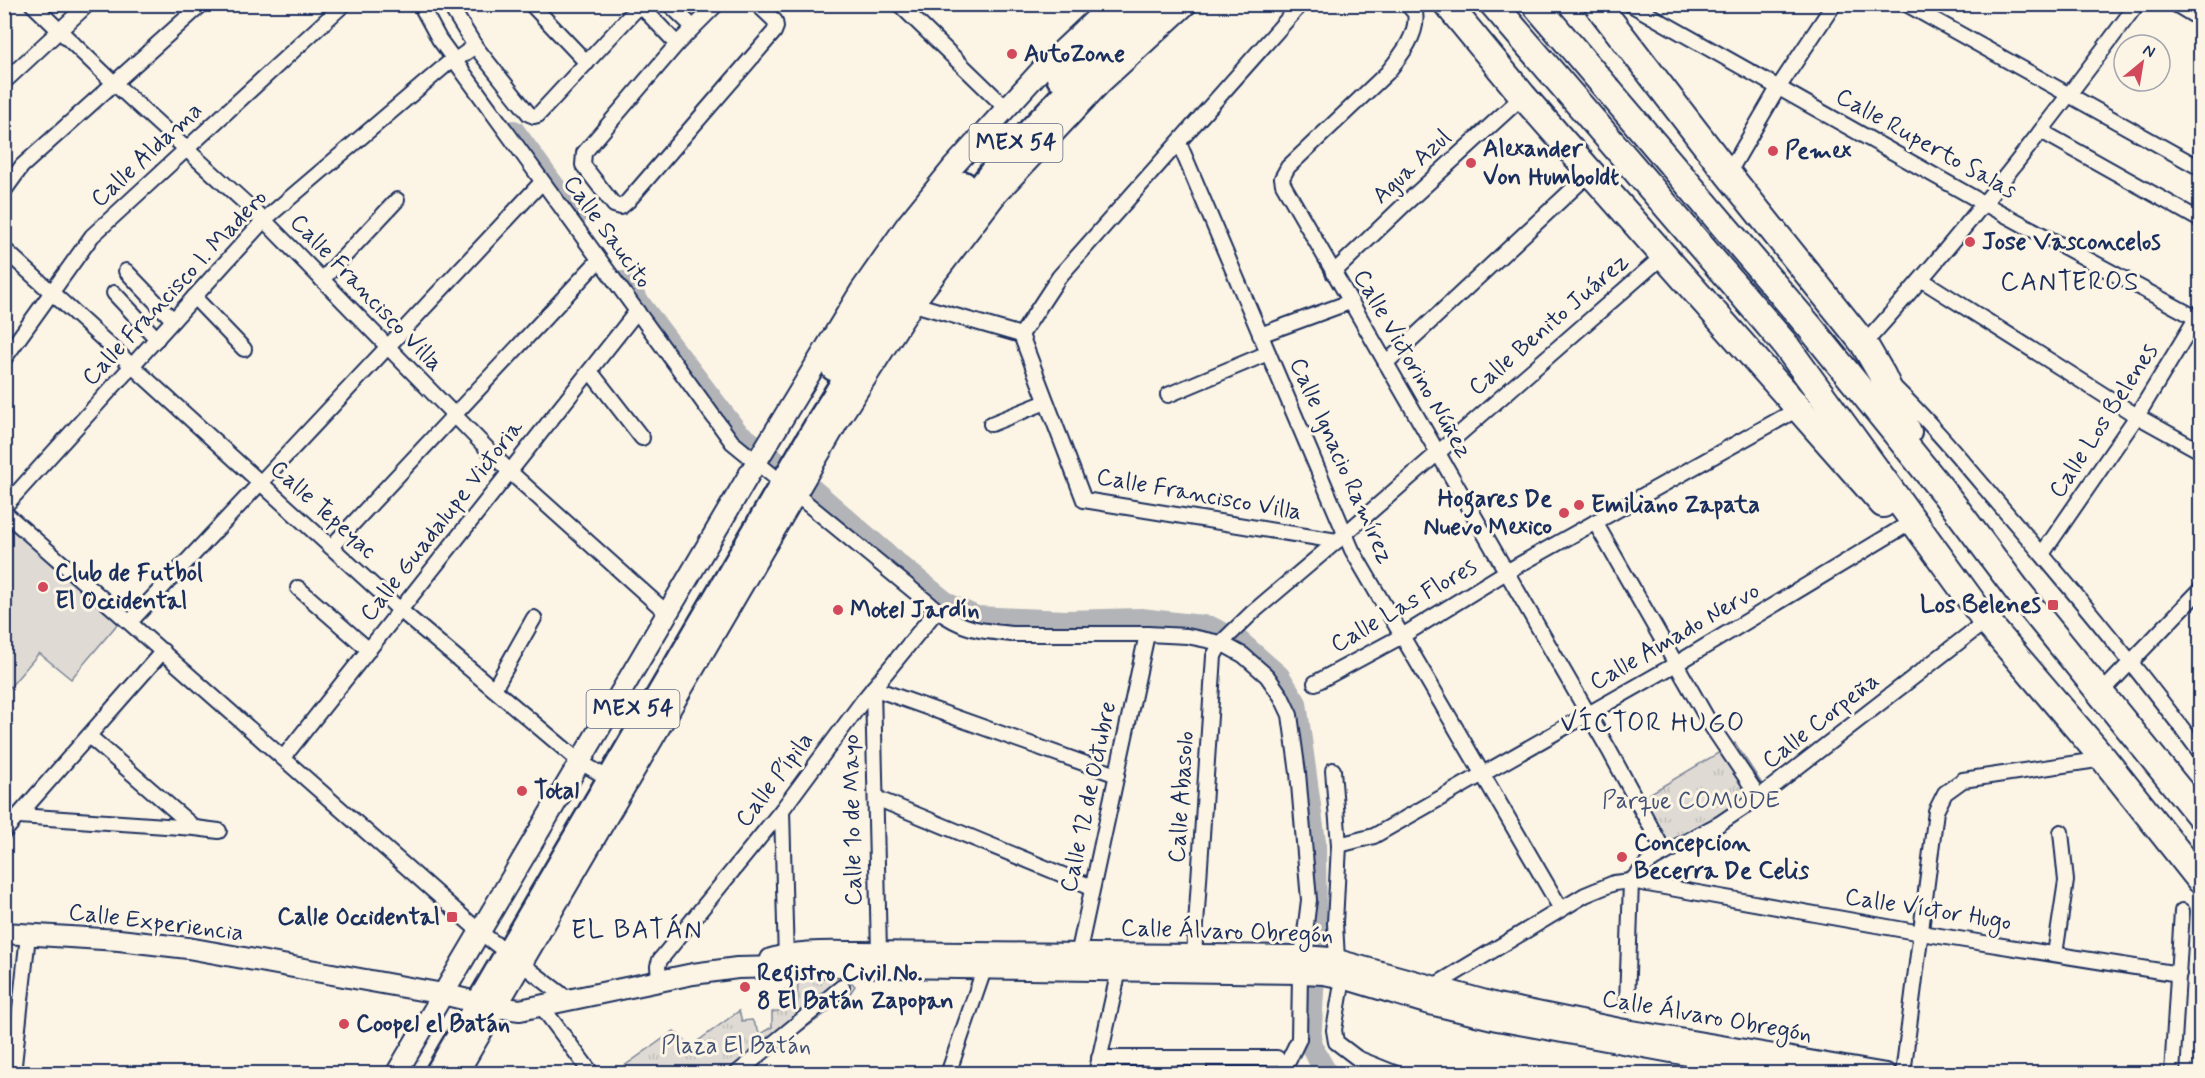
<svg xmlns="http://www.w3.org/2000/svg" width="2205" height="1078" font-family="Mynerve,sans-serif">
	<style>
		.park { fill: url(#park-tufts); stroke: #7d8599; stroke-width: 1.5 }
		.pitch { fill: #dfdbd4; stroke: #7d8599; stroke-width: 1.5 }
		.lines { fill: none; stroke-linecap: round; stroke-linejoin: round }
		.river { stroke: #b2b4b8; stroke-width: 22 }
		.street-casing { stroke: #1b2f5e; stroke-width: 18 }
		.secondary-casing { stroke: #1b2f5e; stroke-width: 24 }
		.primary-casing { stroke: #1b2f5e; stroke-width: 27 }
		.highway-casing { stroke: #1b2f5e; stroke-width: 30 }
		.street { stroke: #fcf5e5; stroke-width: 14 }
		.secondary { stroke: #fcf5e5; stroke-width: 20 }
		.primary { stroke: #fcf5e5; stroke-width: 22 }
		.highway { stroke: #fcf5e5; stroke-width: 26 }
		.poi-dot { fill: #d1495b; stroke: #fcf5e5; stroke-width: 2 }
		.labels { text-anchor: middle; dominant-baseline: central; stroke-width: 6; stroke-linejoin: round; paint-order: stroke }
		.shield { fill: #fcf5e5; stroke: #5e6a86; stroke-width: 1.5 }
		.shield-label { font-size: 22px; font-weight: bold; fill: #1b2f5e }
		.poi-label { font-size: 24px; font-weight: bold; fill: #1b2f5e; stroke: #fcf5e5; text-anchor: start }
		.street-label { font-size: 24px; fill: #1b2f5e; stroke: #fcf5e5 }
		.park-label { font-size: 24px; fill: #425176; stroke: #fcf5e5 }
		.neighbourhood-label { font-size: 26px; letter-spacing: 1.5px; fill: #1b2f5e; stroke: #fcf5e5 }
	</style>
	<defs>
		<pattern id="park-tufts" width="24" height="20" patternUnits="userSpaceOnUse" patternTransform="scale(1.5)"><rect width="24" height="20" fill="#dfdbd4"/><path d="M3 7l-1-3M5 7V3M7 7l1-3M15 17l-1-3M17 17v-4M19 17l1-3" fill="none" stroke="#bfbcb8"/></pattern>
	</defs>
	<rect width="100%" height="100%" fill="#fcf5e5"/>
	<filter id="ink" filterUnits="userSpaceOnUse"><feTurbulence type="fractalNoise" baseFrequency=".0167" numOctaves="2"/><feDisplacementMap in="SourceGraphic" scale="12" xChannelSelector="R" yChannelSelector="G"/><feConvolveMatrix kernelMatrix="1 2 1 2 8 2 1 2 1" color-interpolation-filters="sRGB"/></filter>
	<g filter="url(#ink)">
		<!-- park -->
		<g class="park">
			<path d="M1735,743L1764,787L1714,819L1656,852L1629,806Z"/>
			<path d="M842,972L855,986L847,998L747,1070L748,1073L624,1074L620,1069L674,1031L691,1046L739,1011L742,1021L752,1020L760,1034L772,1027V1012L797,1007L798,978Z"/>
		</g>
		<!-- pitch -->
		<path class="pitch" d="M5,522L120,621L71,679L39,653L5,693Z"/>
		<g class="lines">
			<!-- river -->
			<g class="river">
				<path d="M514,131L576,216"/>
				<path d="M623,282L737,432L812,489L897,563L948,604L976,617L1066,621L1141,619L1210,627L1239,641L1279,676L1296,703L1315,842L1316,940L1310,1044L1327,1074"/>
			</g>
			<!-- street casing -->
			<g class="street-casing">
				<g id="street">
					<path d="M32,4L115,84L264,220L510,472L667,613"/>
					<path d="M420,4L439,39L732,442L937,610C963,630 981,631 1013,634H1147L1187,636L1221,643L1243,655L1267,676L1281,696L1290,715L1298,773L1309,900L1300,973L1299,1039L1282,1074"/>
					<path d="M449,4L475,46L529,114L534,116L538,115L641,4"/>
					<path d="M531,4L587,63"/>
					<path d="M669,4L693,27"/>
					<path d="M717,4L677,44L584,153L583,165L614,205L621,207L628,201L774,32L776,27L775,21L757,4"/>
					<path d="M899,4L1005,107"/>
					<path d="M1407,4L1415,13C1419,34 1400,57 1387,73L1288,167L1282,178L1283,184L1609,750L1665,853"/>
					<path d="M1630,4L1985,204L2200,320"/>
					<path d="M1906,4L2200,168"/>
					<path d="M2175,4L2200,19"/>
					<path d="M640,5L677,44"/>
					<path d="M4,82L88,4"/>
					<path d="M2041,131L2200,220"/>
					<path d="M1179,143L1352,550L1561,909"/>
					<path d="M1728,174L1778,88L1834,4"/>
					<path d="M4,191L22,166L202,4"/>
					<path d="M4,249L400,610L580,762L615,782"/>
					<path d="M126,271L173,320"/>
					<path d="M1333,273L1406,203L1523,96"/>
					<path d="M322,280L397,200"/>
					<path d="M1922,280L2137,416L2200,451"/>
					<path d="M114,293L157,339"/>
					<path d="M194,297L244,349"/>
					<path d="M907,302L1021,335"/>
					<path d="M1021,335L1084,500L1337,541"/>
					<path d="M1021,335L1059,277L1301,4"/>
					<path d="M1260,335L1350,302"/>
					<path d="M1864,344C1962,236 2050,121 2137,4"/>
					<path d="M4,359L92,236L344,4"/>
					<path d="M1386,363L1590,173"/>
					<path d="M590,371L642,438"/>
					<path d="M1894,387C1934,426 1968,468 2004,510C2072,589 2138,669 2200,752"/>
					<path d="M1168,395L1268,353"/>
					<path d="M991,424L1046,402"/>
					<path d="M4,507L264,220L453,59H457L475,46"/>
					<path d="M4,512L480,932L569,1000"/>
					<path d="M1595,522L1712,727L1759,797"/>
					<path d="M331,547L599,260"/>
					<path d="M2042,554L2137,416L2200,312"/>
					<path d="M298,588L369,650"/>
					<path d="M130,622L542,182"/>
					<path d="M1315,683L1402,636L1506,572L1798,409"/>
					<path d="M494,689L534,618"/>
					<path d="M2101,693L2200,590"/>
					<path d="M89,736L195,828"/>
					<path d="M283,758L637,311"/>
					<path d="M1333,770L1339,845L1335,923L1337,959"/>
					<path d="M876,798L1092,887"/>
					<path d="M782,810L786,962"/>
					<path d="M19,816L195,828L219,831"/>
					<path d="M4,832L163,651"/>
					<path d="M1339,845L1374,836L1676,664L1903,527"/>
					<path d="M879,952L873,688L1117,775"/>
					<path d="M2055,954L2066,881L2061,832"/>
					<path d="M1194,955L1214,656L1221,643L1253,612L1337,541L1663,256"/>
					<path d="M1077,960L1147,634"/>
					<path d="M1343,978L1334,1030L1336,1042L1357,1058L1397,1074"/>
					<path d="M659,981L658,966L660,960L782,810L862,702L937,610"/>
					<path d="M1429,989L1585,895L1614,883L1631,881L1921,933L2179,974"/>
					<path d="M1627,1004L1631,881L1647,864L1656,858L1719,824L1759,797L1986,621"/>
					<path d="M542,1007L592,1074"/>
					<path d="M1099,1058H1277"/>
					<path d="M13,1074L28,935"/>
					<path d="M736,1074L842,987"/>
					<path d="M948,1074L987,961"/>
					<path d="M1096,1074L1119,970"/>
					<path d="M1199,1074V1058"/>
					<path d="M1903,1074L1936,811L1945,793L1963,780L2104,759"/>
					<path d="M2172,1074L2182,911"/>
				</g>
			</g>
			<!-- secondary casing -->
			<g class="secondary-casing">
				<g id="secondary">
					<path d="M4,933L119,940L188,948L443,994L496,1007L520,1010L693,974L737,968L826,966L1300,973L1324,974L1343,978L1426,1003L1497,1020L1791,1074"/>
					<path d="M771,959C800,950 830,952 859,952L1303,956L1330,958L1497,1004L1620,1029L1886,1074"/>
					<path d="M396,1074L757,461L861,290L907,224L953,167L1042,69L1111,4"/>
					<path d="M457,1074L842,415L913,304L997,194L1101,83L1187,4"/>
				</g>
			</g>
			<!-- primary casing -->
			<g class="primary-casing">
				<g id="primary">
					<path d="M1058,78L1135,4"/>
					<path d="M833,369C872,303 915,242 964,183"/>
					<path d="M436,1074L820,418L894,299L993,169L1068,89L1158,4"/>
				</g>
			</g>
			<!-- highway casing -->
			<g class="highway-casing">
				<g id="highway">
					<path d="M1447,4L1523,96L1883,504"/>
					<path d="M1493,4L1784,343L1986,621L2104,759L2200,880"/>
					<path d="M1535,4L1809,326L1945,494L2017,590L2200,816"/>
					<path d="M1597,4L1728,174L1864,344L1882,375L1908,432"/>
				</g>
			</g>
			<!-- street -->
			<use href="#street" class="street"/>
			<!-- secondary -->
			<use href="#secondary" class="secondary"/>
			<!-- primary -->
			<use href="#primary" class="primary"/>
			<!-- highway -->
			<use href="#highway" class="highway"/>
		</g>
	</g>
	<!-- markers -->
	<g class="poi-dot">
		<circle cx="1012" cy="54" r="6"/>
		<circle cx="1773" cy="151" r="6"/>
		<circle cx="1471" cy="163" r="6"/>
		<circle cx="1970" cy="242" r="6"/>
		<circle cx="1579" cy="505" r="6"/>
		<circle cx="1564" cy="513" r="6"/>
		<circle cx="43" cy="587" r="6"/>
		<rect x="2047" y="599" width="12" height="12" rx="3"/>
		<circle cx="838" cy="610" r="6"/>
		<circle cx="522" cy="791" r="6"/>
		<circle cx="1622" cy="857" r="6"/>
		<rect x="446" y="911" width="12" height="12" rx="3"/>
		<circle cx="745" cy="987" r="6"/>
		<circle cx="344" cy="1024" r="6"/>
	</g>
	<g class="labels">
		<!-- shield labels -->
		<g class="shield">
			<rect x="969.5" y="124" width="93" height="38" rx="4.5"/>
			<rect x="586.5" y="690" width="93" height="38" rx="4.5"/>
		</g>
		<g class="shield-label">
			<text x="1016" y="143">MEX 54</text>
			<text x="633" y="709">MEX 54</text>
		</g>
		<!-- poi labels -->
		<g class="poi-label">
			<text x="1024" y="54">AutoZone</text>
			<text x="1483" y="149">Alexander<tspan x="1483" dy="28">Von Humboldt</tspan></text>
			<text x="1785" y="151">Pemex</text>
			<text x="1982" y="242">Jose Vasconcelos</text>
			<text x="1552" y="499" text-anchor="end">Hogares De<tspan x="1552" dy="28">Nuevo Mexico</tspan></text>
			<text x="1591" y="505">Emiliano Zapata</text>
			<text x="55" y="573">Club de Futbol<tspan x="55" dy="28">El Occidental</tspan></text>
			<text x="2041" y="605" text-anchor="end">Los Belenes</text>
			<text x="850" y="610">Motel Jardín</text>
			<text x="534" y="791">Total</text>
			<text x="1634" y="843">Concepcion<tspan x="1634" dy="28">Becerra De Celis</tspan></text>
			<text x="440" y="917" text-anchor="end">Calle Occidental</text>
			<text x="757" y="973">Registro Civil No.<tspan x="757" dy="28">8 El Batán Zapopan</tspan></text>
			<text x="356" y="1024">Coopel el Batán</text>
		</g>
		<!-- street labels -->
		<g class="street-label">
			<text transform="translate(1926 144) rotate(29)">Calle Ruperto Salas</text>
			<text transform="translate(147 155) rotate(-43)">Calle Aldama</text>
			<text transform="translate(1412 167) rotate(-43)">Agua Azul</text>
			<text transform="translate(607 232) rotate(54)">Calle Saucito</text>
			<text transform="translate(175 288) rotate(-47)">Calle Francisco I. Madero</text>
			<text transform="translate(366 293) rotate(46)">Calle Francisco Villa</text>
			<text transform="translate(1549 325) rotate(-41)">Calle Benito Juárez</text>
			<text transform="translate(1412 364) rotate(60)">Calle Victorino Núñez</text>
			<text transform="translate(2104 421) rotate(-57)">Calle Los Belenes</text>
			<text transform="translate(1341 461) rotate(66)">Calle Ignacio Ramírez</text>
			<text transform="translate(1199 495) rotate(10)">Calle Francisco Villa</text>
			<text transform="translate(323 510) rotate(42)">Calle Tepeyac</text>
			<text transform="translate(442 521) rotate(-52)">Calle Guadalupe Victoria</text>
			<text transform="translate(1404 606) rotate(-30)">Calle Las Flores</text>
			<text transform="translate(1675 637) rotate(-30)">Calle Amado Nervo</text>
			<text transform="translate(1821 721) rotate(-38)">Calle Corpeña</text>
			<text transform="translate(775 780) rotate(-53)">Calle Pípila</text>
			<text transform="translate(1089 797) rotate(-78)">Calle 12 de Octubre</text>
			<text transform="translate(1182 797) rotate(-86)">Calle Abasolo</text>
			<text transform="translate(853 820) rotate(-91)">Calle 1o de Mayo</text>
			<text transform="translate(1928 910) rotate(9)">Calle Víctor Hugo</text>
			<text transform="translate(156 923) rotate(7)">Calle Experiencia</text>
			<text transform="translate(1227 932) rotate(2)">Calle Álvaro Obregón</text>
			<text transform="translate(1707 1017) rotate(10)">Calle Álvaro Obregón</text>
		</g>
		<!-- park labels -->
		<g class="park-label">
			<text x="1691" y="801">Parque COMUDE</text>
			<text x="736" y="1046">Plaza El Batán</text>
		</g>
		<!-- neighbourhood labels -->
		<g class="neighbourhood-label">
			<text x="2070" y="283">CANTEROS</text>
			<text x="1653" y="724">VÍCTOR HUGO</text>
			<text x="637" y="931">EL BATÁN</text>
		</g>
	</g>
	<!-- margin -->
	<rect width="2205" height="1078" fill="none" stroke="#fcf5e5" stroke-width="24"/>
	<rect x="12" y="12" width="2181" height="1054" fill="none" stroke="#1b2f5e" stroke-width="2" filter="url(#ink)"/>
	<!-- north arrow -->
	<g transform="translate(2142 63) rotate(30)"><circle r="28" fill="#fcf5e5" stroke="#a2a6af" stroke-width="1.5"/>
	<path d="M0-4.5L10 22L0 15L-10 22Z" fill="#d1495b"/>
	<text y="-9" font-size="16" font-weight="bold" text-anchor="middle" fill="#1b2f5e">N</text>
	</g>
</svg>
